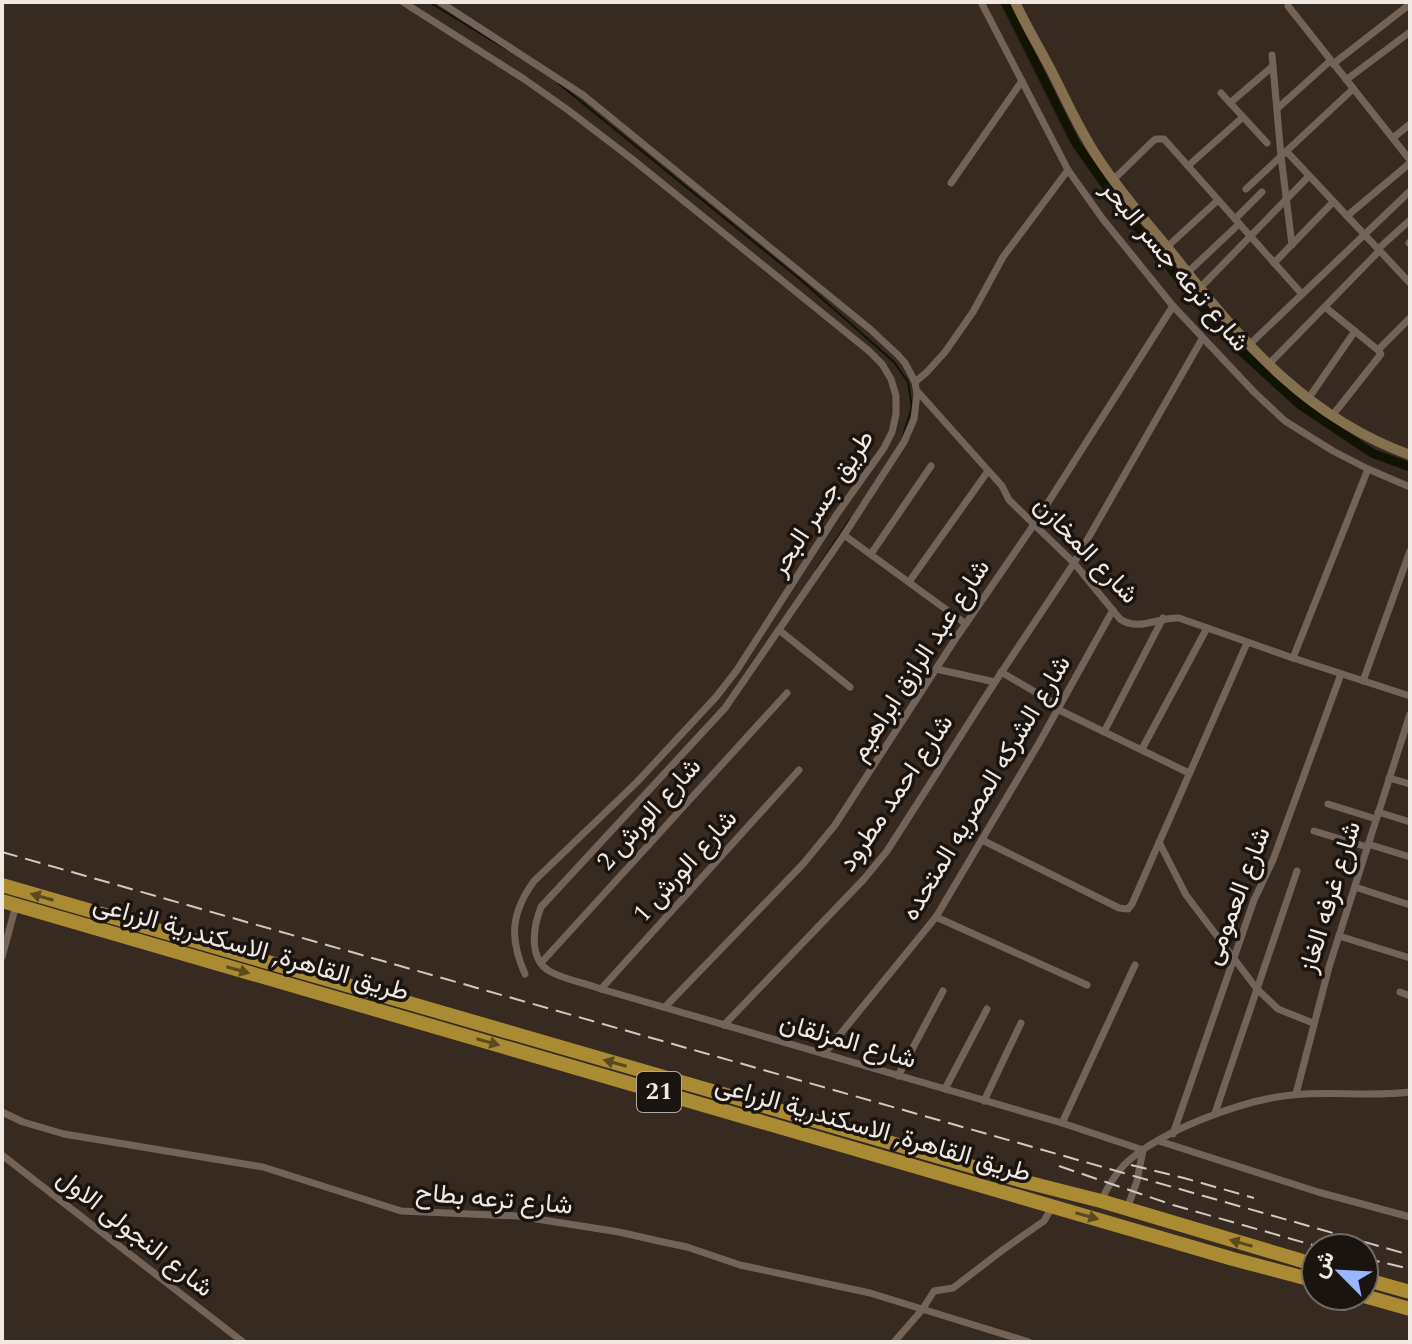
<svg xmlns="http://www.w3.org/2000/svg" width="1412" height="1344" font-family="Spectral,Vazirmatn,serif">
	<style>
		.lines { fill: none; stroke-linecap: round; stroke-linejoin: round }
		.stream { stroke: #101400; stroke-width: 2 }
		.canal { stroke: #101400; stroke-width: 9 }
		.street { stroke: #73645a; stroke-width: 7 }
		.secondary { stroke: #84704e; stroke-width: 10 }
		.highway { stroke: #aa8b33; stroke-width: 14 }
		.rail { stroke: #d1c8c1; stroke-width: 2; stroke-dasharray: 16 8; stroke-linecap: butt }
		.oneway { fill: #5b4a20 }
		.labels { text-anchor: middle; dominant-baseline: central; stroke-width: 7; stroke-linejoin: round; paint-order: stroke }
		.shield { fill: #1a1410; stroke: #b0a8a3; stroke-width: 2 }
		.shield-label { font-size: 24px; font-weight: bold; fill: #f0e8e2 }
		.street-label { font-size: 26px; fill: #f0e8e2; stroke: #1a1410 }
	</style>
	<rect width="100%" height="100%" fill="#372a20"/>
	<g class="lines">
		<!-- stream -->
		<g class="stream">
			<path d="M429,2L506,49"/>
			<path d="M558,83L801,280L894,362L908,382L912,407L903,436"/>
			<path d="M816,570L850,519"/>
		</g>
		<!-- canal -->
		<path class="canal" d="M1005,2L1075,142L1122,209L1232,343L1299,404L1372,453L1410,467"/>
		<!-- street -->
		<g class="street">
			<path d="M403,2L524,79L568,110L632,159L869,351L882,364L891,379L896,396V414L892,432L884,448L837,514L737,670L716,697L637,782L534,881C511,913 509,938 525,974"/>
			<path d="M440,2L583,95L870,329L898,355L905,363L915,382L917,394L914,419L904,442L844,535L725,708L541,907C533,927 528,960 551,972C566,980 585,983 601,989L1062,1123L1143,1150"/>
			<path d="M981,2L1068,170L1102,218L1173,306L1254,392L1285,421L1333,451L1368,469L1410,487"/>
			<path d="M1288,6L1410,160"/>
			<path d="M1272,55L1281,156L1292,245"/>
			<path d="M1333,64L1410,4"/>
			<path d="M1346,80L1410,32"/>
			<path d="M1221,93L1267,143"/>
			<path d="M1230,103L1273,66"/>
			<path d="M1278,108L1330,61"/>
			<path d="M1393,138L1410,124"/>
			<path d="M1287,152L1410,283"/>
			<path d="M1188,166L1243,117"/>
			<path d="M1113,180L1153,141L1156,139H1164L1301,293"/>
			<path d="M951,183L1022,81"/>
			<path d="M1246,189L1353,89"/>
			<path d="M1347,216L1410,163"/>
			<path d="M1235,219L1262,192"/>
			<path d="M1409,243L1410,242"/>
			<path d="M1167,247L1218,200"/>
			<path d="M1378,249L1410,220"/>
			<path d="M1274,263L1333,202"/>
			<path d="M1187,273L1239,224"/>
			<path d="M1200,288L1309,176"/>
			<path d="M1325,307L1378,350L1381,354L1332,416"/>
			<path d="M1249,345L1410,191"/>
			<path d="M1378,350L1410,318"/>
			<path d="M1268,365L1379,251"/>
			<path d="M915,382L927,372L945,352L973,312L1003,257L1068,170"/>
			<path d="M918,392L1002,486L1009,500L1074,563L1120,619C1139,632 1158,617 1179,618L1293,658L1410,696"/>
			<path d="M1308,399L1355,331"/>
			<path d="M844,535L966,624"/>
			<path d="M871,554L931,466"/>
			<path d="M909,582L988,471"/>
			<path d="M779,630L850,687"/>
			<path d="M1293,658L1368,469"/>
			<path d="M936,669L995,682"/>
			<path d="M1001,672L1059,706"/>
			<path d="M1363,681L1410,551"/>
			<path d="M1057,709L1189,773"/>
			<path d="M1104,732L1163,618"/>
			<path d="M1142,749L1207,628"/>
			<path d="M1389,778L1410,784"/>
			<path d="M1328,804L1376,819"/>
			<path d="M1378,812L1410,822"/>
			<path d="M1314,831L1367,847"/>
			<path d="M982,840L1119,908L1128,909L1132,904L1247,643"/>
			<path d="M1159,842L1186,895L1257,989L1278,1009L1313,1023"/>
			<path d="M1368,844L1410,857"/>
			<path d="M1355,887L1410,905"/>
			<path d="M936,917L1087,985"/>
			<path d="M1339,936L1410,958"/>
			<path d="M2,957L16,905"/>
			<path d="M541,963L787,693"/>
			<path d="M601,989L799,770"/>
			<path d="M1400,992L1410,996"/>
			<path d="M665,1007L803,864L835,825L954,641L1035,523L1173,306"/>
			<path d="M724,1025L864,879L887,851L995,682L1074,563L1202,339"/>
			<path d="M824,1054L936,917L1039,743L1113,610"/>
			<path d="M898,1076L943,991"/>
			<path d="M945,1089L987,1009"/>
			<path d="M1296,1094L1329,967L1410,714"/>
			<path d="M984,1101L1021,1023"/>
			<path d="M2,1112L23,1122L64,1134L263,1167L401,1211L518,1216L619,1232L663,1242L687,1247L740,1265L870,1293L1029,1342"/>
			<path d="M1215,1113L1297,871"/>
			<path d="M1062,1123L1135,965"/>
			<path d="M1173,1134L1254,900L1273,860L1341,674"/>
			<path d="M1159,1141L1318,1192L1410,1217"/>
			<path d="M2,1155L243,1342"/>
			<path d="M1101,1201C1107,1188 1114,1176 1124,1165C1159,1131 1244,1099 1293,1095C1332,1091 1371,1097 1410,1092"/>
			<path d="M1127,1209L1137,1181L1143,1150"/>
			<path d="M894,1342L922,1310L934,1291L953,1288L1004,1249L1044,1221L1052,1207"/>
		</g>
		<!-- secondary -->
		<path class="secondary" d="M1015,2C1027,28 1042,52 1055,78C1068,104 1081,133 1098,158C1122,195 1152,228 1180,263C1244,345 1310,419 1410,455"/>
		<!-- highway -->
		<g class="highway">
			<path d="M2,885L1026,1182L1101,1201L1316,1265"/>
			<path d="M2,901L1233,1259L1316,1281"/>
			<path d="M1364,1279L1410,1292"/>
			<path d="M1364,1296L1410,1309"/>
		</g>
		<!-- rail -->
		<g class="rail">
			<path d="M2,852L1410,1255"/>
			<path d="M1131,1165L1184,1178L1254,1198"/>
			<path d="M1059,1166L1173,1205L1323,1248"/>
			<path d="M1364,1258L1410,1269"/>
		</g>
	</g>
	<!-- one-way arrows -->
	<defs><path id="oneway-solid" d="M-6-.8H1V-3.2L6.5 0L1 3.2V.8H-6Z" transform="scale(2)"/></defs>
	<g class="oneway">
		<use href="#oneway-solid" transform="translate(42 897) rotate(-164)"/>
		<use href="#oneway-solid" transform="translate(238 970) rotate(16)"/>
		<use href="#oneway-solid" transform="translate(488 1042) rotate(16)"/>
		<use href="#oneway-solid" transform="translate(615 1063) rotate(-164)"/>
		<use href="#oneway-solid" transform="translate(1087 1216) rotate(16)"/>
		<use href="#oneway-solid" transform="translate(1241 1243) rotate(-164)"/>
	</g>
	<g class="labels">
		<!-- shield labels -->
		<rect class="shield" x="637" y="1072" width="44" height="40" rx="6"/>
		<g class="shield-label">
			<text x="659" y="1092">21</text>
		</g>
		<!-- street labels -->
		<g class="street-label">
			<text transform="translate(1175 266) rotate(50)">شارع ترعه جسر البحر</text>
			<text transform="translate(822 503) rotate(-57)">طريق جسر البحر</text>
			<text transform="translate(1086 550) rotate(46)">شارع المخازن</text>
			<text transform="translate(920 660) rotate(-57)">شارع عبد الرازق ابراهيم</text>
			<text transform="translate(986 788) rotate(-59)">شارع الشركه المصريه المتحده</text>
			<text transform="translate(896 793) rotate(-56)">شارع احمد مطرود</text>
			<text transform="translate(649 814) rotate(-48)">شارع الورش 2</text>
			<text transform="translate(685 866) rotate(-48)">شارع الورش 1</text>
			<text transform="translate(1237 896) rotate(-69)">شارع العمومى</text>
			<text transform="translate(1330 897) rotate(-73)">شارع غرفه الغاز</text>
			<text transform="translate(251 948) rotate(16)">طريق القاهرة, الاسكندرية الزراعى</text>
			<text transform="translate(848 1041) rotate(16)">شارع المزلقان</text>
			<text transform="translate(873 1129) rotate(16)">طريق القاهرة, الاسكندرية الزراعى</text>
			<text transform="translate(494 1199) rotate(5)">شارع ترعه بطاح</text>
			<text transform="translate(135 1233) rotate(38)">شارع النجولى الاول</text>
		</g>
	</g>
	<!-- border -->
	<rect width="1412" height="1344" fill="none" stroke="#f0e8e2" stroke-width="8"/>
	<!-- north arrow -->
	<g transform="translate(1340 1272) rotate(294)"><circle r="38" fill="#1a1410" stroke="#706964" stroke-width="2"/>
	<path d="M0-6L14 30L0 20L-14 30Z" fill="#98b6fd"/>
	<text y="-12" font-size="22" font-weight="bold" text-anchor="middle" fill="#f0e8e2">ش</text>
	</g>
</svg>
